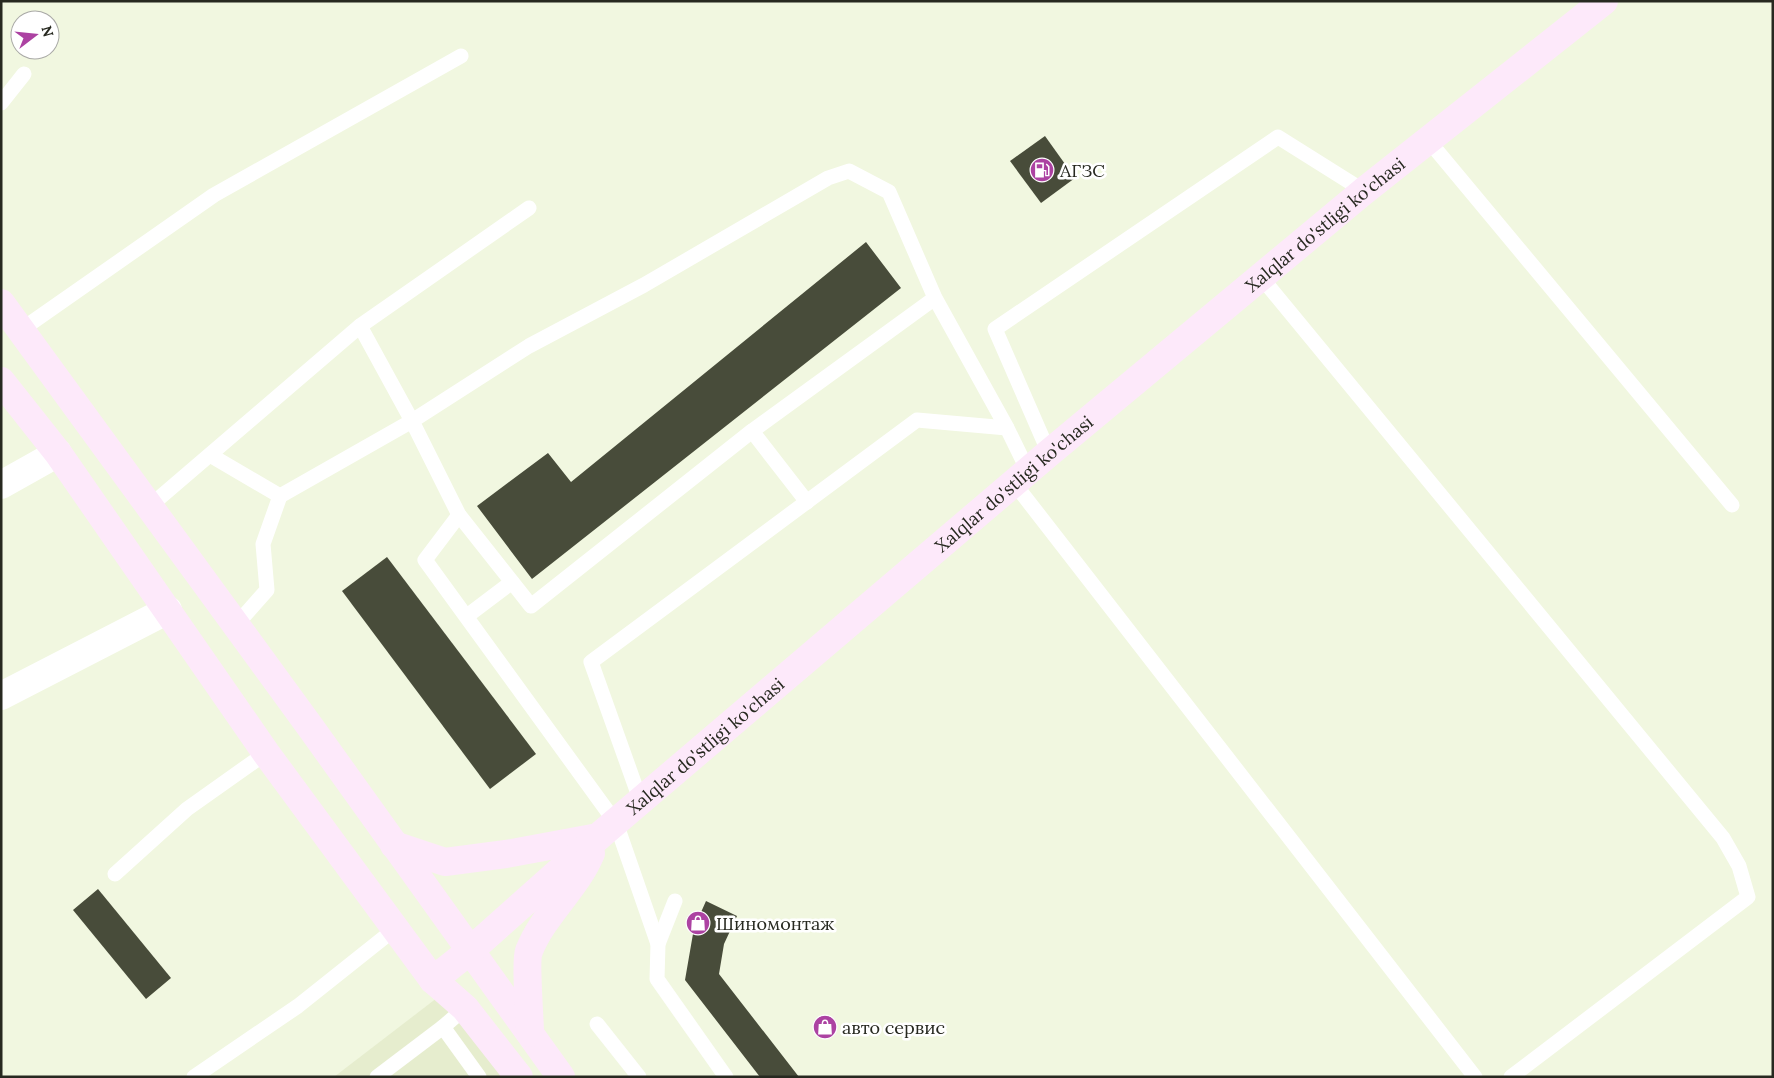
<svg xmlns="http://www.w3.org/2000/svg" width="1774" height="1078" font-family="Lora,serif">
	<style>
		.built { fill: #e6edce }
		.building { fill: #484c3a }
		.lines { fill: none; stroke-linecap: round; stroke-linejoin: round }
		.lane { stroke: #fff; stroke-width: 15 }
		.street { stroke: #fff; stroke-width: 28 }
		.secondary { stroke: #fde9fa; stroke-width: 28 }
		.labels { text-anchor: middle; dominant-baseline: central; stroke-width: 5; stroke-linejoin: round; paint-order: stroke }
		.poi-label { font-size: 18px; fill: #272920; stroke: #fff; text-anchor: start }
		.street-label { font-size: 18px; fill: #272920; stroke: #fff }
	</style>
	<rect width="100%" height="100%" fill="#f1f7e0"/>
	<!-- built -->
	<path class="built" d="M446,991L508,1077H334Z"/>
	<!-- building -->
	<g class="building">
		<path d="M1045,136L1075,178L1041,203L1010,161Z"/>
		<path d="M866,242L901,288L532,579L477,506L548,453L571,482Z"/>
		<path d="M387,557L536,754L490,789L342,591Z"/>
		<path d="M98,889L171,978L146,999L73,910Z"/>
		<path d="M706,901L737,916L724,944L719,974L799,1077H760L685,980L694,928Z"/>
	</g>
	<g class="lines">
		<!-- lane -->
		<g class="lane">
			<path d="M1,103L24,74"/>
			<path d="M1428,140L1732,505"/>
			<path d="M1261,277L1723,838L1739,866L1748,897L1511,1077"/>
			<path d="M935,298L752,431L531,606L459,515L412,421L529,346L644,285L828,178L849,171L889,192L935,298L1007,428L1028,471"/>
			<path d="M21,330L214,195L461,56"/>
			<path d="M752,431L807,502"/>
			<path d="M1049,453L995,329L1278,137L1364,191"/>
			<path d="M210,455L280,496"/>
			<path d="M1014,483L1475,1077"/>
			<path d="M150,506L360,326L529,208"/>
			<path d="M459,515L425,560L616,823L658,944"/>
			<path d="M467,616L512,582"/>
			<path d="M236,625L267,590L263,544L280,496L412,421L360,326"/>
			<path d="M641,802L591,662L917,420L1007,428"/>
			<path d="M115,874L187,809L266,753"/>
			<path d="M675,901L658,944L657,979L726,1077"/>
			<path d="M465,1008L443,1027L479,1077"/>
			<path d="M597,1024L639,1077"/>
			<path d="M194,1077L298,1006L396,928"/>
			<path d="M377,1077L443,1027"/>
		</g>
		<!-- street -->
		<g class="street">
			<path d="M1,485L58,453"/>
			<path d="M1,696L168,610"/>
		</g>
		<!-- secondary -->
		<g class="secondary">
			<path d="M1,303L311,728L561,1077"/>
			<path d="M1,381L58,453L266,753L433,980L465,1008L519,1077"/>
			<path d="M394,845L445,862L506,854L598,837"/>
			<path id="s1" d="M433,980L471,950L598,837L1049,453L1364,191L1604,1"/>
			<path d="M530,1033C530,1019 525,961 529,951C543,915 576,889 591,853"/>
		</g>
	</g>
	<!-- icons -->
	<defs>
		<g id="fuel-disc" transform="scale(1.25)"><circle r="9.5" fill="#ac42a2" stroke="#fff"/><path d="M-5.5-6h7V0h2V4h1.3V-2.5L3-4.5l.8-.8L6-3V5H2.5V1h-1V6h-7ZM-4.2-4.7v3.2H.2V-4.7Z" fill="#fff"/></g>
		<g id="shop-disc" transform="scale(1.25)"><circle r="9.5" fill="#ac42a2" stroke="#fff"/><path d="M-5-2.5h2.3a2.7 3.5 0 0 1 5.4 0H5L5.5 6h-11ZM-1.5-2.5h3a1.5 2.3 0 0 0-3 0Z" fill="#fff"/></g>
	</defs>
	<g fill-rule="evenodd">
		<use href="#fuel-disc" x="1042" y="170"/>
		<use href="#shop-disc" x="698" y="923"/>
		<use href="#shop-disc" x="825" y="1027"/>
	</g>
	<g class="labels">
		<!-- poi labels -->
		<g class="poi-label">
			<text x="1060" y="170">АГЗС</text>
			<text x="716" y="923">Шиномонтаж</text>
			<text x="842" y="1027">авто сервис</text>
		</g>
		<!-- street labels -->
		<g class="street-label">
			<text stroke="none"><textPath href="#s1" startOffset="1169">Xalqlar do'stligi ko'chasi</textPath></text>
			<text stroke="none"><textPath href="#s1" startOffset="764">Xalqlar do'stligi ko'chasi</textPath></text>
			<text stroke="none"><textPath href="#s1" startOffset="359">Xalqlar do'stligi ko'chasi</textPath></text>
		</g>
	</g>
	<!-- border -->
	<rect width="1774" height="1078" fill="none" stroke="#272920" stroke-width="5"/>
	<!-- north arrow -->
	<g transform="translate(35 35) rotate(74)"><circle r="24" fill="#ffffff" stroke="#a9a9a6"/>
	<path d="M0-4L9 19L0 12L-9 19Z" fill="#ac42a2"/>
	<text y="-8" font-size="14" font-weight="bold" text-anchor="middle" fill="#272920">N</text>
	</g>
</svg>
